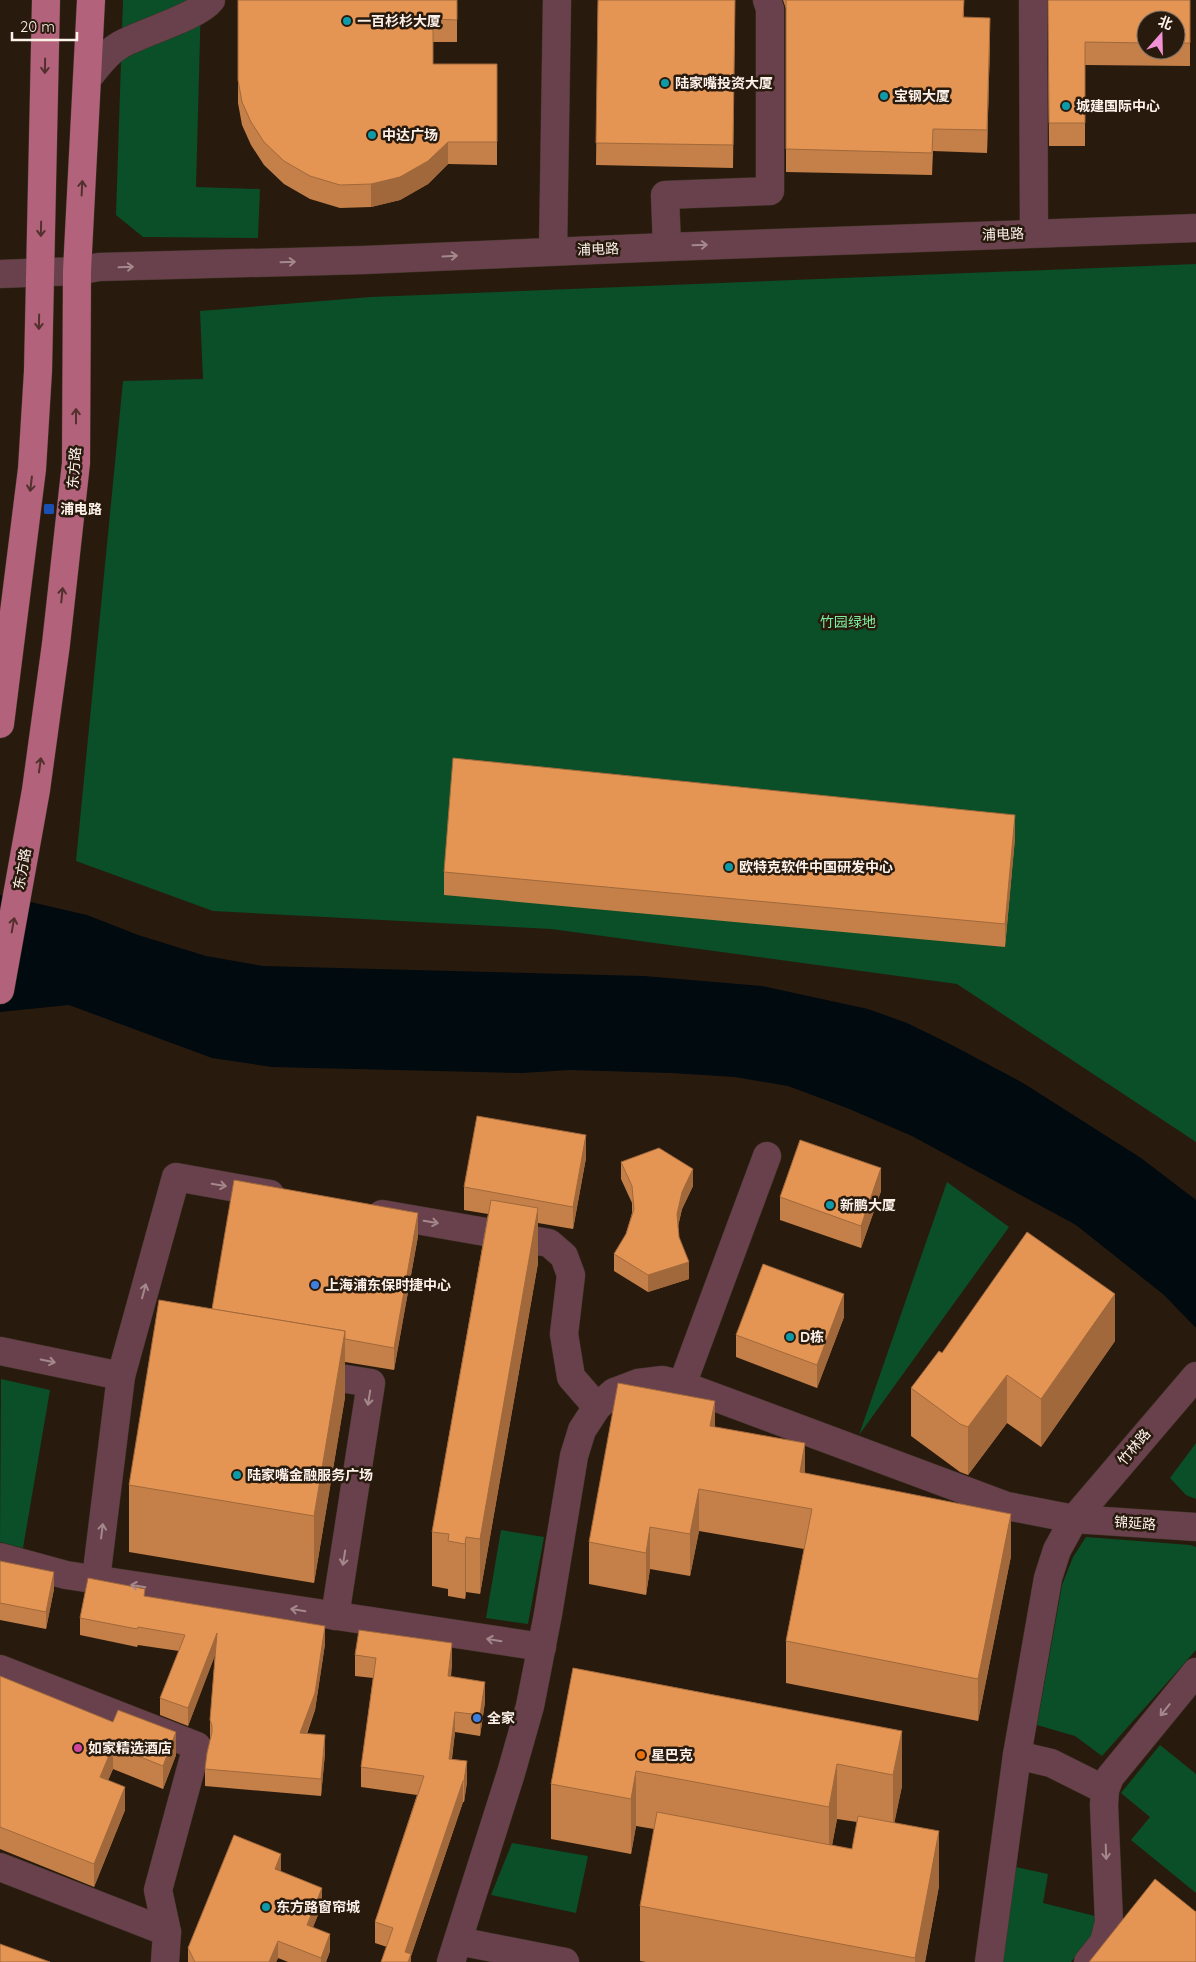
<svg xmlns="http://www.w3.org/2000/svg" width="1196" height="1962" font-family="Quicksand,'Noto Sans SC',sans-serif">
<rect width="100%" height="100%" fill="#291a0e"/>
<g fill="#0a4f27">
<polygon points="123,0 201,0 196,187 260,189 258,238 143,237 116,215"/>
<polygon points="1196,264 1196,1142 957,984 551,929 213,911 76,861 123,381 203,379 200,311 371,297"/>
<polygon points="947,1182 1009,1227 859,1435"/>
<polygon points="1,1379 50,1390 23,1548 0,1542"/>
<polygon points="1196,1443 1196,1499 1186,1495 1170,1478"/>
<polygon points="501,1530 544,1537 528,1624 486,1618"/>
<polygon points="1086,1537 1190,1545 1196,1547 1196,1650 1102,1756 1075,1736 1037,1725 1062,1585 1073,1557"/>
<polygon points="1160,1745 1196,1774 1196,1893 1131,1840 1150,1817 1121,1793"/>
<polygon points="512,1843 588,1856 576,1913 491,1895"/>
<polygon points="1002,1864 1048,1874 1043,1903 1095,1916 1094,1934 1071,1962 989,1962"/>
</g>
<polygon fill="#000a0f" points="0,895 87,915 138,935 206,956 263,966 644,976 762,986 868,1009 907,1023 950,1044 1023,1083 1141,1158 1196,1200 1196,1328 1164,1295 1076,1225 912,1136 847,1108 788,1086 735,1077 671,1073 570,1070 522,1073 272,1067 212,1058 69,1005 0,1012"/>
<g fill="none" stroke-linecap="round" stroke-linejoin="round">
<defs>
<g id="minor">
<polyline points="1033,0 1034,233"/>
<path d="M87,79C97,67 106,53 120,45C140,33 198,17 211,0"/>
<polyline points="667,247 665,195 770,191 770,9 767,0"/>
<polyline points="553,251 557,0"/>
<polyline points="0,274 77,271 99,267 364,260 667,247 1196,228"/>
<polyline points="382,1214 549,1243 564,1256 571,1275 564,1334 571,1377 597,1407"/>
<polyline points="0,1351 121,1376 176,1177 270,1194"/>
<polyline points="309,1373 371,1383 335,1616"/>
<polyline points="682,1385 767,1156"/>
<polyline points="0,1557 66,1575 542,1647"/>
<polyline points="96,1579 121,1376"/>
<polyline points="0,1669 197,1746 158,1890 167,1932 165,1962"/>
<polyline points="1017,1755 1051,1763 1105,1790"/>
<polyline points="0,1867 167,1932"/>
<polyline points="458,1941 565,1962"/>
<polyline points="451,1962 511,1773 530,1706 548,1614 574,1456 582,1430 597,1407 614,1392 638,1383 663,1380 682,1385 1007,1506 1074,1519 1196,1527"/>
<polyline points="989,1962 1017,1755 1048,1578 1057,1550 1074,1519 1196,1376"/>
<polyline points="1088,1962 1104,1942 1109,1922 1104,1805 1105,1790 1110,1777 1196,1672"/>
</g>
<g id="major">
<polyline points="0,724 32,469 38,371 46,0"/>
<polyline points="0,990 36,790 56,644 76,463 77,271 91,0"/>
</g>
</defs>
<use href="#minor" stroke="#423428" stroke-width="29"/>
<use href="#major" stroke="#423428" stroke-width="29"/>
<use href="#minor" stroke="#68414c" stroke-width="28"/>
<use href="#major" stroke="#b2627a" stroke-width="28"/>
</g>
<g fill="#c48048" fill-rule="evenodd">
<polygon points="238,0 457,0 457,42 433,42 433,64 497,64 497,165 448,164 428,184 400,200 371,207 340,208 310,199 284,184 264,165 251,145 242,125 238,103"/>
<polygon points="598,0 735,0 733,168 596,165"/>
<polygon points="783,0 964,0 964,17 990,40 987,153 933,151 932,175 786,172 786,9"/>
<path d="M1048,0H1190V66L1085,65V146H1049ZM1146,20H1176V50H1146Z"/>
<polygon points="1015,838 1005,947 444,895 444,872"/>
<polygon points="586,1158 573,1229 538,1223 538,1263 480,1594 466,1592 465,1599 448,1596 448,1589 432,1586 432,1532 488,1214 464,1210 464,1187"/>
<polygon points="621,1162 693,1186 682,1209 678,1226 679,1237 689,1279 648,1292 614,1271 614,1254 626,1234 632,1213 632,1203 621,1179"/>
<polygon points="881,1191 861,1248 780,1220 780,1197"/>
<polygon points="418,1236 394,1370 345,1362 345,1397 314,1583 129,1552 129,1485 212,1309"/>
<polygon points="844,1317 817,1388 736,1357 736,1335"/>
<polygon points="1115,1341 1041,1447 1007,1423 968,1475 960,1472 911,1436 911,1388 942,1353"/>
<polygon points="715,1427 805,1473 1011,1556 978,1721 786,1683 786,1641 804,1549 699,1531 690,1576 650,1569 646,1595 589,1584 589,1542"/>
<polygon points="0,1561 54,1589 46,1629 0,1620"/>
<polygon points="145,1597 325,1644 315,1710 307,1734 325,1753 321,1796 205,1786 205,1769 210,1739 210,1720 215,1655 188,1726 160,1715 160,1698 179,1651 138,1645 137,1647 80,1635 80,1618"/>
<polygon points="355,1655 452,1663 451,1677 485,1702 480,1736 455,1732 452,1759 467,1782 464,1802 463,1802 411,1956 411,1962 387,1947 375,1943 375,1922 417,1795 361,1787 361,1767 373,1678 355,1676"/>
<path d="M573,1668L902,1731V1786L894,1823L939,1886L925,1962H646L640,1961V1906L654,1829L636,1826L631,1854L551,1839V1784ZM837,1819L857,1822L852,1849L832,1845Z"/>
<polygon points="0,1676 176,1755 163,1789 113,1769 108,1780 125,1810 94,1887 0,1849"/>
<polygon points="281,1871 322,1905 313,1927 330,1951 326,1962 288,1962 278,1958 276,1962 188,1962 188,1948"/>
</g>
<g fill="#a0683b">
<polygon points="990,18 990,40 987,153 987,130"/>
<polygon points="448,142 448,164 428,184 400,200 371,207 371,184"/>
<polygon points="1015,815 1015,838 1005,947 1005,924"/>
<polygon points="586,1135 586,1158 573,1229 573,1207"/>
<polygon points="881,1168 881,1191 861,1248 861,1226"/>
<polygon points="693,1169 693,1186 682,1209 677,1231 677,1214 682,1192"/>
<polygon points="538,1208 538,1263 480,1594 480,1539"/>
<polygon points="418,1213 418,1236 394,1370 394,1348"/>
<polygon points="689,1262 689,1279 648,1292 648,1275"/>
<polygon points="844,1294 844,1317 817,1388 817,1365"/>
<polygon points="1115,1294 1115,1341 1041,1447 1041,1399"/>
<polygon points="345,1331 345,1397 314,1583 314,1516"/>
<polygon points="1007,1375 1007,1423 968,1475 968,1427"/>
<polygon points="715,1401 715,1443 710,1426"/>
<polygon points="805,1443 805,1485 800,1472"/>
<polygon points="699,1489 699,1531 690,1576 690,1534"/>
<polygon points="1011,1514 1011,1556 978,1721 978,1679"/>
<polygon points="650,1527 650,1569 646,1595 646,1553"/>
<polygon points="466,1537 466,1592 465,1599 465,1544"/>
<polygon points="54,1572 54,1589 46,1629 46,1612"/>
<polygon points="325,1626 325,1644 315,1710 300,1750 300,1733"/>
<polygon points="217,1633 217,1650 188,1726 188,1708"/>
<polygon points="452,1643 452,1663 448,1697 448,1676"/>
<polygon points="485,1682 485,1702 480,1736 480,1715"/>
<polygon points="455,1712 455,1732 449,1779 449,1759"/>
<polygon points="902,1731 902,1786 893,1830 893,1775"/>
<polygon points="176,1732 176,1755 163,1789 163,1766"/>
<polygon points="325,1735 325,1753 321,1796 321,1779"/>
<polygon points="113,1746 113,1769 100,1800 100,1777"/>
<polygon points="467,1761 467,1782 464,1802 464,1781"/>
<polygon points="837,1764 837,1819 829,1862 829,1807"/>
<polygon points="636,1771 636,1826 631,1854 631,1799"/>
<polygon points="463,1781 463,1802 411,1956 411,1962 405,1962 405,1952"/>
<polygon points="125,1787 125,1810 94,1887 94,1864"/>
<polygon points="939,1831 939,1886 925,1962 915,1962 915,1958"/>
<polygon points="281,1854 281,1871 275,1869"/>
<polygon points="322,1888 322,1905 307,1942 307,1925"/>
<polygon points="330,1934 330,1951 326,1962 321,1962 321,1958"/>
<polygon points="278,1941 278,1958 276,1962 269,1962"/>
</g>
<g fill="#e49554" stroke="#a0683b">
<polygon points="238,0 457,0 457,20 433,19 433,64 497,64 497,142 448,142 428,161 400,177 371,184 340,185 310,176 284,161 264,142 251,122 242,102 238,80"/>
<polygon points="598,0 735,0 733,145 596,143"/>
<polygon points="786,0 964,0 963,17 990,18 987,130 933,129 932,153 786,149"/>
<polygon points="1048,0 1190,0 1190,43 1176,43 1176,20 1146,20 1146,43 1085,42 1085,123 1049,123"/>
<polygon points="453,758 1015,815 1005,924 444,872"/>
<polygon points="477,1116 586,1135 573,1207 464,1187"/>
<polygon points="800,1140 881,1168 861,1226 780,1197"/>
<polygon points="659,1148 693,1169 682,1192 677,1214 679,1237 689,1262 648,1275 614,1254 626,1234 634,1209 632,1186 621,1162"/>
<polygon points="234,1180 418,1213 394,1348 345,1339 345,1331 212,1309"/>
<polygon points="491,1200 538,1208 480,1539 466,1537 465,1544 448,1541 449,1534 432,1532"/>
<polygon points="1027,1232 1115,1294 1041,1399 1007,1375 968,1427 960,1424 911,1388 939,1351 942,1353"/>
<polygon points="763,1264 844,1294 817,1365 736,1335"/>
<polygon points="159,1300 345,1331 314,1516 129,1485"/>
<polygon points="618,1383 715,1401 710,1426 805,1443 800,1472 1011,1514 978,1679 786,1641 812,1509 699,1489 690,1534 650,1527 646,1553 589,1542"/>
<polygon points="0,1561 54,1572 46,1612 0,1603"/>
<polygon points="88,1578 145,1589 144,1596 325,1626 315,1693 300,1733 325,1735 321,1779 205,1769 207,1753 212,1732 212,1726 210,1720 217,1633 188,1708 160,1698 185,1635 138,1627 137,1629 80,1618"/>
<polygon points="359,1630 452,1643 448,1676 485,1682 480,1715 455,1712 449,1759 467,1761 464,1781 463,1781 405,1952 411,1954 408,1962 381,1962 393,1928 375,1922 424,1776 361,1767 376,1658 355,1655"/>
<polygon points="573,1668 902,1731 893,1775 837,1764 829,1807 636,1771 631,1799 551,1784"/>
<polygon points="0,1676 113,1722 118,1710 176,1732 163,1766 113,1746 100,1777 125,1787 94,1864 0,1827"/>
<polygon points="657,1812 852,1849 858,1816 939,1831 915,1958 640,1906"/>
<polygon points="234,1835 281,1854 275,1869 322,1888 307,1925 330,1934 321,1958 278,1941 269,1962 195,1962 188,1948"/>
<polygon points="1155,1879 1196,1912 1196,1962 1089,1962"/>
<polygon points="0,1944 50,1962 0,1962"/>
</g>
<defs><path id="oneway-shaft" d="M-6 0H5M1.5-3L5.5 0L1.5 3" fill="none" stroke-width="1.6" stroke-linecap="round" stroke-linejoin="round" transform="scale(1.25)"/></defs>
<g stroke="#52302e">
<use href="#oneway-shaft" transform="translate(45 66) rotate(91)"/>
<use href="#oneway-shaft" transform="translate(82 188) rotate(-87)"/>
<use href="#oneway-shaft" transform="translate(41 229) rotate(91)"/>
<use href="#oneway-shaft" transform="translate(39 322) rotate(91)"/>
<use href="#oneway-shaft" transform="translate(76 416) rotate(-90)"/>
<use href="#oneway-shaft" transform="translate(31 484) rotate(97)"/>
<use href="#oneway-shaft" transform="translate(62 595) rotate(-84)"/>
<use href="#oneway-shaft" transform="translate(40 765) rotate(-82)"/>
<use href="#oneway-shaft" transform="translate(13 925) rotate(-80)"/>
</g>
<g stroke="#a4888b">
<use href="#oneway-shaft" transform="translate(700 245) rotate(-2)"/>
<use href="#oneway-shaft" transform="translate(450 256) rotate(-3)"/>
<use href="#oneway-shaft" transform="translate(288 262) rotate(-2)"/>
<use href="#oneway-shaft" transform="translate(126 267) rotate(-2)"/>
<use href="#oneway-shaft" transform="translate(219 1185) rotate(10)"/>
<use href="#oneway-shaft" transform="translate(431 1222) rotate(10)"/>
<use href="#oneway-shaft" transform="translate(144 1291) rotate(-75)"/>
<use href="#oneway-shaft" transform="translate(48 1361) rotate(12)"/>
<use href="#oneway-shaft" transform="translate(369 1398) rotate(99)"/>
<use href="#oneway-shaft" transform="translate(102 1531) rotate(-83)"/>
<use href="#oneway-shaft" transform="translate(344 1558) rotate(99)"/>
<use href="#oneway-shaft" transform="translate(138 1586) rotate(-171)"/>
<use href="#oneway-shaft" transform="translate(298 1610) rotate(-171)"/>
<use href="#oneway-shaft" transform="translate(494 1640) rotate(-171)"/>
<use href="#oneway-shaft" transform="translate(1165 1710) rotate(129)"/>
<use href="#oneway-shaft" transform="translate(1106 1852) rotate(88)"/>
</g>
<g fill="#0f9aa8" stroke="#291a0e" stroke-width="2">
<circle cx="347" cy="21" r="5"/>
<circle cx="665" cy="83" r="5"/>
<circle cx="884" cy="96" r="5"/>
<circle cx="1066" cy="106" r="5"/>
<circle cx="372" cy="135" r="5"/>
<circle cx="729" cy="867" r="5"/>
<circle cx="830" cy="1205" r="5"/>
<circle cx="790" cy="1337" r="5"/>
<circle cx="237" cy="1475" r="5"/>
<circle cx="266" cy="1907" r="5"/>
</g>
<rect fill="#1a4fb4" stroke="#291a0e" stroke-width="2" x="43" y="503" width="12" height="12" rx="2.5"/>
<g fill="#3f7fe0" stroke="#291a0e" stroke-width="2">
<circle cx="315" cy="1285" r="5"/>
<circle cx="477" cy="1718" r="5"/>
</g>
<circle fill="#d1479c" stroke="#291a0e" stroke-width="2" cx="78" cy="1748" r="5"/>
<circle fill="#e8710a" stroke="#291a0e" stroke-width="2" cx="641" cy="1755" r="5"/>
<g text-anchor="middle" dominant-baseline="central" stroke-width="5" stroke-linejoin="round" paint-order="stroke">
<g font-size="14" font-weight="bold" fill="#fdf2ea" stroke="#291a0e" text-anchor="start">
<text x="357" y="21">一百杉杉大厦</text>
<text x="675" y="83">陆家嘴投资大厦</text>
<text x="894" y="96">宝钢大厦</text>
<text x="1076" y="106">城建国际中心</text>
<text x="382" y="135">中达广场</text>
<text x="60" y="509">浦电路</text>
<text x="739" y="867">欧特克软件中国研发中心</text>
<text x="840" y="1205">新鹏大厦</text>
<text x="325" y="1285">上海浦东保时捷中心</text>
<text x="800" y="1337">D栋</text>
<text x="247" y="1475">陆家嘴金融服务广场</text>
<text x="487" y="1718">全家</text>
<text x="88" y="1748">如家精选酒店</text>
<text x="651" y="1755">星巴克</text>
<text x="276" y="1907">东方路窗帘城</text>
</g>
<g font-size="14" fill="#fdf2ea" stroke="#291a0e">
<text transform="translate(1003 234) rotate(-2)">浦电路</text>
<text transform="translate(598 249) rotate(-2)">浦电路</text>
<text transform="translate(74 468) rotate(-86)">东方路</text>
<text transform="translate(22 869) rotate(-80)">东方路</text>
<text transform="translate(1134 1447) rotate(-50)">竹林路</text>
<text transform="translate(1135 1523) rotate(4)">锦延路</text>
</g>
<g font-size="14" fill="#7df1a0" stroke="#291a0e">
<text x="848" y="622">竹园绿地</text>
</g>
</g>
<g transform="translate(1161 35) rotate(20)"><circle r="24" fill="#291a0e" stroke="#7e7066"/>
<path d="M0-4L9 19L0 12L-9 19Z" fill="#f391d6"/>
<text y="-8" font-size="14" font-weight="bold" text-anchor="middle" fill="#fdf2ea">北</text>
</g>
<path d="M12 32v8h65v-8" fill="none" stroke="#fdf2ea" stroke-width="2.5"/>
<text x="20" y="32" font-size="15" fill="#fdf2ea" stroke="#291a0e" stroke-width="4" paint-order="stroke">20 m</text>
</svg>
